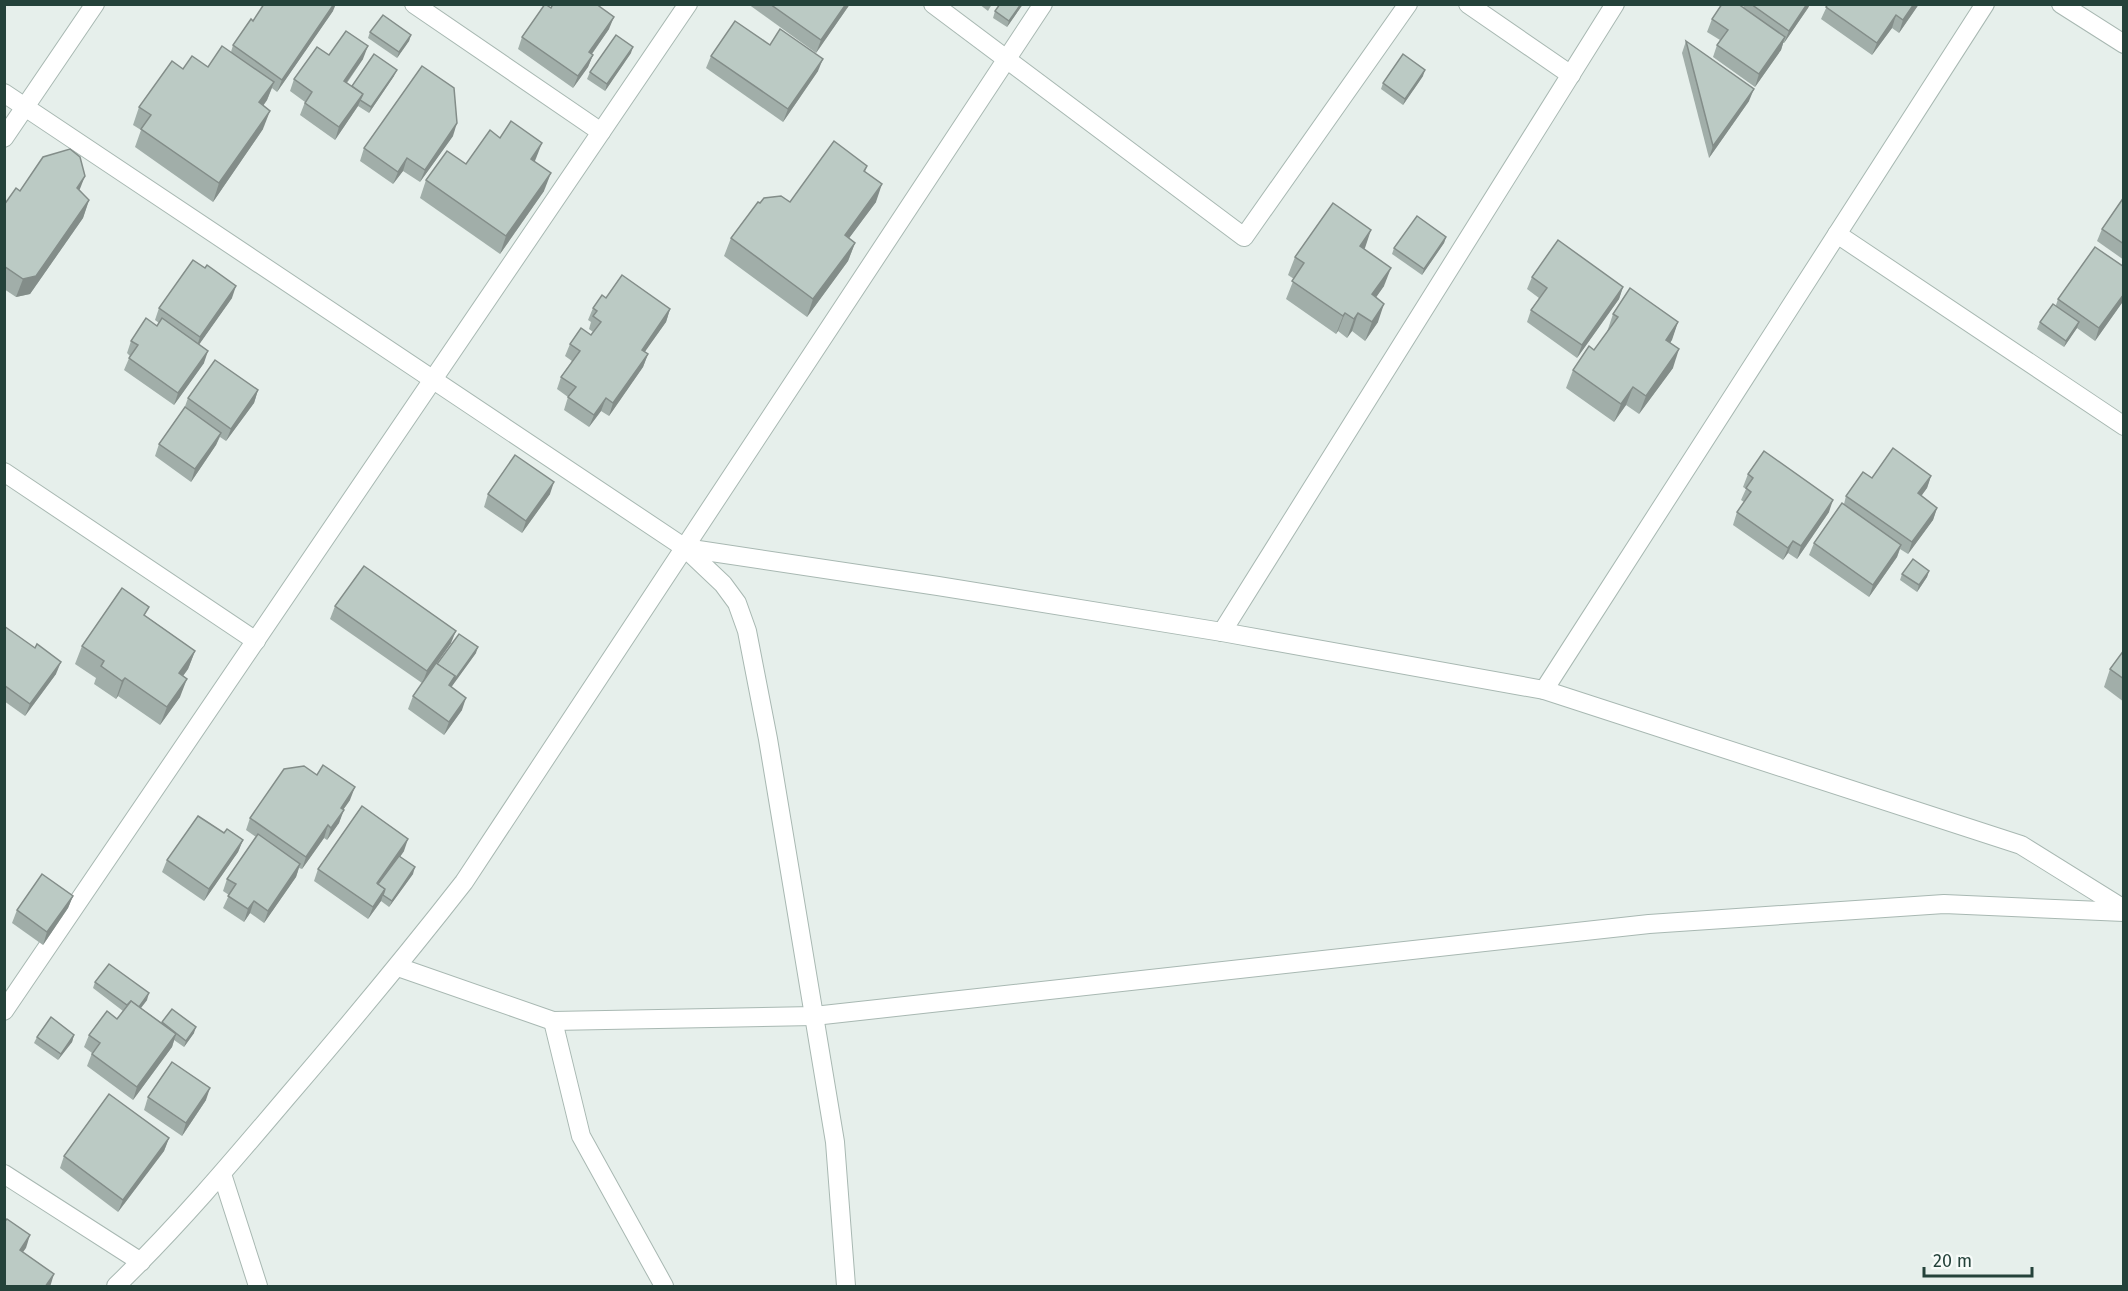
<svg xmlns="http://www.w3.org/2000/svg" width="2128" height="1291" font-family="'Fira Sans',sans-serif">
<rect width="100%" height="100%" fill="#e6efeb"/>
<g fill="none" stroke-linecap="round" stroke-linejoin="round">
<defs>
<g id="minor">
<polyline points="414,4 601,132"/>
<polyline points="933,4 1244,237 1408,4"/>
<polyline points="1468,4 1571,75"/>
<polyline points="2061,4 2124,44"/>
<polyline points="4,93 685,548 723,584 737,603 747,631 768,739 835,1142 846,1286"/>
<polyline points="4,138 95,4"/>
<polyline points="1837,234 2124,426"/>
<polyline points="4,472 256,641"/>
<polyline points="685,548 938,586 1222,632 1544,690 2021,845 2124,909"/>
<polyline points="1222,632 1615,4"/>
<polyline points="1544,690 1985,4"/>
<polyline points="398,967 553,1021 814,1016 1649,924 1944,904 2124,912"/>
<polyline points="4,1011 688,4"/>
<polyline points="553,1021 581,1136 664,1286"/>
<polyline points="4,1174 141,1262"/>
<polyline points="222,1174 258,1286"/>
<path d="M116,1286C177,1227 232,1162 287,1097C348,1026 407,955 464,882L1043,4"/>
</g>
</defs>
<use href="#minor" stroke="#a8b8b2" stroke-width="20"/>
<use href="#minor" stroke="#fff" stroke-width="18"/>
</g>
<g fill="#a1aea9">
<polygon points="550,4 596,4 609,29 592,54 593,55 588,67 573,88 518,49 522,37 551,8 552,6"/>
<polygon points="748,4 850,4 816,53"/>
<polygon points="979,4 992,4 988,11"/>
<polygon points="1023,4 1007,27 993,18 995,11"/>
<polygon points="1744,4 1810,4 1808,8 1784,43 1783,43 1781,50 1755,87 1713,57 1717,45 1720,40 1707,32 1712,19 1743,8"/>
<polygon points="1828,4 1919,4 1899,33 1892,28 1872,55 1821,19"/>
<polygon points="333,11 277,92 272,88 267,100 263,106 263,129 213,202 135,147 141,130 133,125 139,107 183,69 208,67 231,52 233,45 253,21"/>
<polygon points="370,32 411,35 409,41 397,58 368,38"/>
<polygon points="1686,41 1749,101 1709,158 1682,53"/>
<polygon points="770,45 818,71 783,122 706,68 711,56"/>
<polygon points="631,53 605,91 587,79 590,72"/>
<polygon points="329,55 363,59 347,83 352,86 394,76 369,113 358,106 335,140 300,115 305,102 290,91 294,79"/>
<polygon points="1423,76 1403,105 1381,89 1383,83"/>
<polygon points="453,136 420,182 403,171 393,184 360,161 364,148"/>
<polygon points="535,162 544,191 500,254 420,198 426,180 466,164"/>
<polygon points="867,166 865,172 876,202 849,238 855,243 848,261 807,317 724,256 731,238 760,203 790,202"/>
<polygon points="80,190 89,200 83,218 30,294 16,297 4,289 4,205 20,191"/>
<polygon points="2124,197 2124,260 2097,241 2102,229"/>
<polygon points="1446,237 1444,243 1422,275 1392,254 1394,248"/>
<polygon points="1364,249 1384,286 1376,297 1378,322 1365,341 1352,331 1347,338 1338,331 1336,334 1286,299 1294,279 1288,275 1295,257"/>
<polygon points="2124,267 2124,300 2095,341 2077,328 2064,347 2037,329 2040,322 2056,305 2058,299"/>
<polygon points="1532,277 1623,287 1619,299 1577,358 1527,322 1531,310 1539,298 1527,289"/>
<polygon points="232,298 199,344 204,363 174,405 124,370 130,356 127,353 131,341 157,326 159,323 155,320 159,308"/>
<polygon points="606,298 670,309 666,322 644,352 648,354 643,367 609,416 601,411 589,427 564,410 568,397 557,389 561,377 572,361 565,356 570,344 591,335 593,332 589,329 591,322 588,320 593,308"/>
<polygon points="1613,314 1678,322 1670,343 1673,368 1639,414 1626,405 1614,422 1566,388 1573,370 1594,350 1607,332"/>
<polygon points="258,390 254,403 226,441 220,437 216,445 191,482 155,456 159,444 184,409 188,398"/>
<polygon points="1748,474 1829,512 1797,559 1788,553 1783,560 1733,525 1737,512 1744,502 1741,500 1746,489 1743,487"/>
<polygon points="1931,476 1927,488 1921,496 1937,508 1933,520 1908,554 1900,549 1897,557 1869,597 1809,555 1814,543 1844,504 1846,496 1872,478"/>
<polygon points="488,494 550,494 522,533 484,507"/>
<polygon points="1929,571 1927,577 1917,592 1900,580 1902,574"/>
<polygon points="335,606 451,643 437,663 476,653 451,687 462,710 444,735 408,709 413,696 422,683 330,619"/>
<polygon points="146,616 195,651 188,669 183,676 180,697 160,725 118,696 116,699 94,684 96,678 75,664 82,646"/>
<polygon points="4,626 56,674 25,716 4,701"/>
<polygon points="2124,650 2124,702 2104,687 2110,669"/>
<polygon points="350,800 343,810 339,823 327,840 324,838 302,869 299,868 296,877 264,923 250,913 244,922 223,908 229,895 223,891 227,879 256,837 246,830 250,818"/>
<polygon points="224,833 243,840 238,852 204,901 162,872 167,860"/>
<polygon points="404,851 400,857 413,874 389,907 381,901 368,919 314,881 318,869"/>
<polygon points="73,896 68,908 43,945 12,923 17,910"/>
<polygon points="95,982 147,1000 141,1008 162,1023 172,1009 194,1033 184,1047 174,1040 172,1047 133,1100 87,1066 92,1053 84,1047 89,1035 117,1019 123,1011 93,988"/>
<polygon points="74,1035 72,1042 58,1060 34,1043 37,1037"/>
<polygon points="148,1097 206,1100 182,1136 144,1110"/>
<polygon points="169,1138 164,1151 118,1212 60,1168 64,1156"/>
</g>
<g fill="#838d89">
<polygon points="334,4 336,4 333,11 277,92 282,80"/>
<polygon points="846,4 850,4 816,53 821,40"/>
<polygon points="1021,4 1023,4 1007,27 1009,21"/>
<polygon points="1807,4 1810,4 1808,8 1784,43 1789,31"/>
<polygon points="1914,4 1919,4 1899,33 1903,20"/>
<polygon points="1896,15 1892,28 1872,55 1877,43"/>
<polygon points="614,17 609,29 584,65 589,52"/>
<polygon points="411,35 409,41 397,58 399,52"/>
<polygon points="1785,37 1781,50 1755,87 1759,74"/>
<polygon points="368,46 363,59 339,93 344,81"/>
<polygon points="633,47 631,53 605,91 607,84"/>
<polygon points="593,55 588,67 573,88 578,76"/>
<polygon points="823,59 818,71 783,122 788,109"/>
<polygon points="397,70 394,76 369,113 371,107"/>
<polygon points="1425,70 1423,76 1403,105 1405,99"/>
<polygon points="274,82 267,100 252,121 259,102"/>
<polygon points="1754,89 1749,101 1709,158 1713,146"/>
<polygon points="363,94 358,106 335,140 339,127"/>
<polygon points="270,111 263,129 213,202 219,183"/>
<polygon points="457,123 453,136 420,182 425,170"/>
<polygon points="542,143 535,161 524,177 531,159"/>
<polygon points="407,158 403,171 393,184 398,172"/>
<polygon points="551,173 544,191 500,254 506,236"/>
<polygon points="85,176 78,194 77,188"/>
<polygon points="882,184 876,202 838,253 845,235"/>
<polygon points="89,200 83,218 30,294 16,297 23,279"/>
<polygon points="1371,230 1365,248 1354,264 1360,246"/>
<polygon points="1446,237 1444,243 1422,275 1424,269"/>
<polygon points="855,243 848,261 807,317 813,299"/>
<polygon points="1391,268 1384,286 1365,313 1372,294"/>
<polygon points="236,286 232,298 196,349 200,337"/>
<polygon points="1623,287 1619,299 1577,358 1582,345"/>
<polygon points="2124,294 2124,300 2095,341 2099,328"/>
<polygon points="1384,304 1378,322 1365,341 1372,322"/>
<polygon points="670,309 666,322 637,363 642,350"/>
<polygon points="1345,313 1338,331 1336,334 1343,316"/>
<polygon points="1358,313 1352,331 1347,338 1354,319"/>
<polygon points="1678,322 1672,340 1660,358 1666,340"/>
<polygon points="2079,322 2077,328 2064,347 2066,341"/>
<polygon points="1679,349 1673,368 1639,414 1646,396"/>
<polygon points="208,351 204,363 174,405 178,393"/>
<polygon points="648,354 643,367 609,416 613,403"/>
<polygon points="1633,387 1626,405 1614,422 1621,404"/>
<polygon points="258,390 254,403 226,441 231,429"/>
<polygon points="606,398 601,411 589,427 594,415"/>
<polygon points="221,433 216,445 191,482 195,469"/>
<polygon points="1931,476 1927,488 1914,506 1918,493"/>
<polygon points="554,482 550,494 522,533 526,521"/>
<polygon points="1833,500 1829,512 1797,559 1801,546"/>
<polygon points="1937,508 1933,520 1908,554 1912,542"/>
<polygon points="1793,541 1788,553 1783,560 1788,548"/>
<polygon points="1901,545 1897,557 1869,597 1873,585"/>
<polygon points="1929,571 1927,577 1917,592 1919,585"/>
<polygon points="456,631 451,643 422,684 427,671"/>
<polygon points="478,647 476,653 450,689 449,685 455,676"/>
<polygon points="195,651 188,669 172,691 179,673"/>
<polygon points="61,662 56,674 25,716 30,704"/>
<polygon points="125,678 118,696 116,699 122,681"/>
<polygon points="187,679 180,697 160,725 167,707"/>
<polygon points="466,698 462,710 444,735 449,722"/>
<polygon points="355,787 350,800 336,820 341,808"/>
<polygon points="344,810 339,823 327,840 331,828"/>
<polygon points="328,825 324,838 302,869 306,857"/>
<polygon points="408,839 404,851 376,890 377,883"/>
<polygon points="243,840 238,852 204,901 209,889"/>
<polygon points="300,864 296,877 264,923 268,911"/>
<polygon points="415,867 413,874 389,907 392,901"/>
<polygon points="385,889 381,901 368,919 373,907"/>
<polygon points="73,896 68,908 43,945 47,932"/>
<polygon points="254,901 250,913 244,922 248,909"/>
<polygon points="149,993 147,1000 133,1018 136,1012"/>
<polygon points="196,1027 194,1033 184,1047 186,1041"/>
<polygon points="176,1034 172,1047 133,1100 137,1087"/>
<polygon points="74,1035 72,1042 58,1060 61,1054"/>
<polygon points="210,1088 206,1100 182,1136 186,1123"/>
<polygon points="169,1138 164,1151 118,1212 123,1200"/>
<polygon points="30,1235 26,1248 15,1263 20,1250"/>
<polygon points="54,1274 50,1287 45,1287"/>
</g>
<g fill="#bbcac4" stroke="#838d89" stroke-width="1.5">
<polygon points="264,4 334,4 282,80 233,45 251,19 253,21"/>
<polygon points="545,4 551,8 553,4 596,4 614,17 589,52 593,55 578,76 522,37"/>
<polygon points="770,4 846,4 821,40"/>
<polygon points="1000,4 1021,4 1009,21 995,11"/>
<polygon points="1722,4 1738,4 1785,37 1759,74 1717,45 1728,30 1712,19"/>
<polygon points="1751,4 1807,4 1789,31"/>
<polygon points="1828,4 1914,4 1903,20 1896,15 1877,43 1826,7"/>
<polygon points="383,15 411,35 399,52 370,32"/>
<polygon points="735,21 770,45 780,29 823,59 788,109 711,56"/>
<polygon points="346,31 368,46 344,81 363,94 339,127 305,103 312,92 294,79 317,47 329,55"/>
<polygon points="616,35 633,47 607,84 590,72"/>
<polygon points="1686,41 1754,89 1713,146"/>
<polygon points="222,46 274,82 259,102 270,111 219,183 141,129 151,115 139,107 172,61 183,69 192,56 208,67"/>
<polygon points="374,54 397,70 371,107 360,100 363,94 352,86"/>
<polygon points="1403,54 1425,70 1405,99 1383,83"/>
<polygon points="422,66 454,88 457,123 425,170 407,158 398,172 364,148"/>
<polygon points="511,121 542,143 531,159 551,173 506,236 426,180 447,151 466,164 490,130 500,138"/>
<polygon points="834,141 867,166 864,171 882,184 845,235 855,243 813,299 731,238 758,202 760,203 764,198 781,196 790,202"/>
<polygon points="70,149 80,157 85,176 77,188 89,200 36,276 23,279 4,266 4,205 16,188 20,191 43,157"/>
<polygon points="2124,197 2124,244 2102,229"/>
<polygon points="1333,203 1371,230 1360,246 1391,268 1372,294 1384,304 1372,322 1358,313 1354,319 1345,313 1343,316 1292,281 1304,263 1295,257"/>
<polygon points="1417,216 1446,237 1424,269 1394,248"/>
<polygon points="1558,240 1623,287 1582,345 1531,310 1547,288 1532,277"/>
<polygon points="2095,247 2124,267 2124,294 2099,328 2058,299"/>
<polygon points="193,260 205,268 207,265 236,286 200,337 159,308"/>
<polygon points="622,275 670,309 642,350 648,354 613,403 606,398 594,415 568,397 576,387 561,377 580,351 570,344 581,328 591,335 601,322 593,316 597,311 593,308 602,295 606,298"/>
<polygon points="1630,288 1678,322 1666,340 1679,349 1646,396 1633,387 1621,404 1573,370 1589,346 1594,350 1618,317 1613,314"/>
<polygon points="2053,304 2079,322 2066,341 2040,322"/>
<polygon points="146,318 157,326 162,318 208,351 178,393 129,358 138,345 131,341"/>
<polygon points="215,360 258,390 231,429 188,398"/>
<polygon points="185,407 221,433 195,469 159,444"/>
<polygon points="1893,448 1931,476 1918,493 1937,508 1912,542 1846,496 1863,472 1872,478"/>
<polygon points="1764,451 1833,500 1801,546 1793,541 1788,548 1737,512 1751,492 1746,488 1753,478 1748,474"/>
<polygon points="515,455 554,482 526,521 488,494"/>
<polygon points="1842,503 1901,545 1873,585 1814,543"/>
<polygon points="1913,559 1929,571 1919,585 1902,574"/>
<polygon points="364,566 456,631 427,671 335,606"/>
<polygon points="122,588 149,607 144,615 195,651 179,673 187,679 167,707 125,678 122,681 101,666 104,661 82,646"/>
<polygon points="4,626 35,648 37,644 61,662 30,704 4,685"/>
<polygon points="459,634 478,647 453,682 455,676 437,664"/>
<polygon points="2124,650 2124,679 2110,669"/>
<polygon points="436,663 455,676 449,685 466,698 449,722 413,696"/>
<polygon points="323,765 355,787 341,808 344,810 331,828 328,825 306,857 250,818 284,769 304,766 317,775"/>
<polygon points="362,806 408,839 377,883 385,889 373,907 318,869"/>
<polygon points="198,816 224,833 227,829 243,840 209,889 167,860"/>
<polygon points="258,834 300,864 268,911 254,901 248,909 228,896 236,884 227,879"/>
<polygon points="399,856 415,867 392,901 383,895 385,889 378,884"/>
<polygon points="42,874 73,896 47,932 17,910"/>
<polygon points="109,964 149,993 139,1007 131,1001 127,1005 95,982"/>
<polygon points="131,1001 176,1034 137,1087 92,1054 100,1043 89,1035 107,1011 117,1019"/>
<polygon points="172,1009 196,1027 186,1041 162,1022"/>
<polygon points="51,1017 74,1035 61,1054 37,1037"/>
<polygon points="172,1062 210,1088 186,1123 148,1097"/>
<polygon points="109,1094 169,1138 123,1200 64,1156"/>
<polygon points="7,1219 30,1235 20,1250 54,1274 45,1287 4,1287 4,1222"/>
</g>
<rect width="2128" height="1291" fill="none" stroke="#24423a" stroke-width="12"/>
<path d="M1924 1267v9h108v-9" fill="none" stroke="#24423a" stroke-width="3"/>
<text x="1933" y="1267" font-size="18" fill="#24423a" stroke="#f7fbf9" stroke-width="4.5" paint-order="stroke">20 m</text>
</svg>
